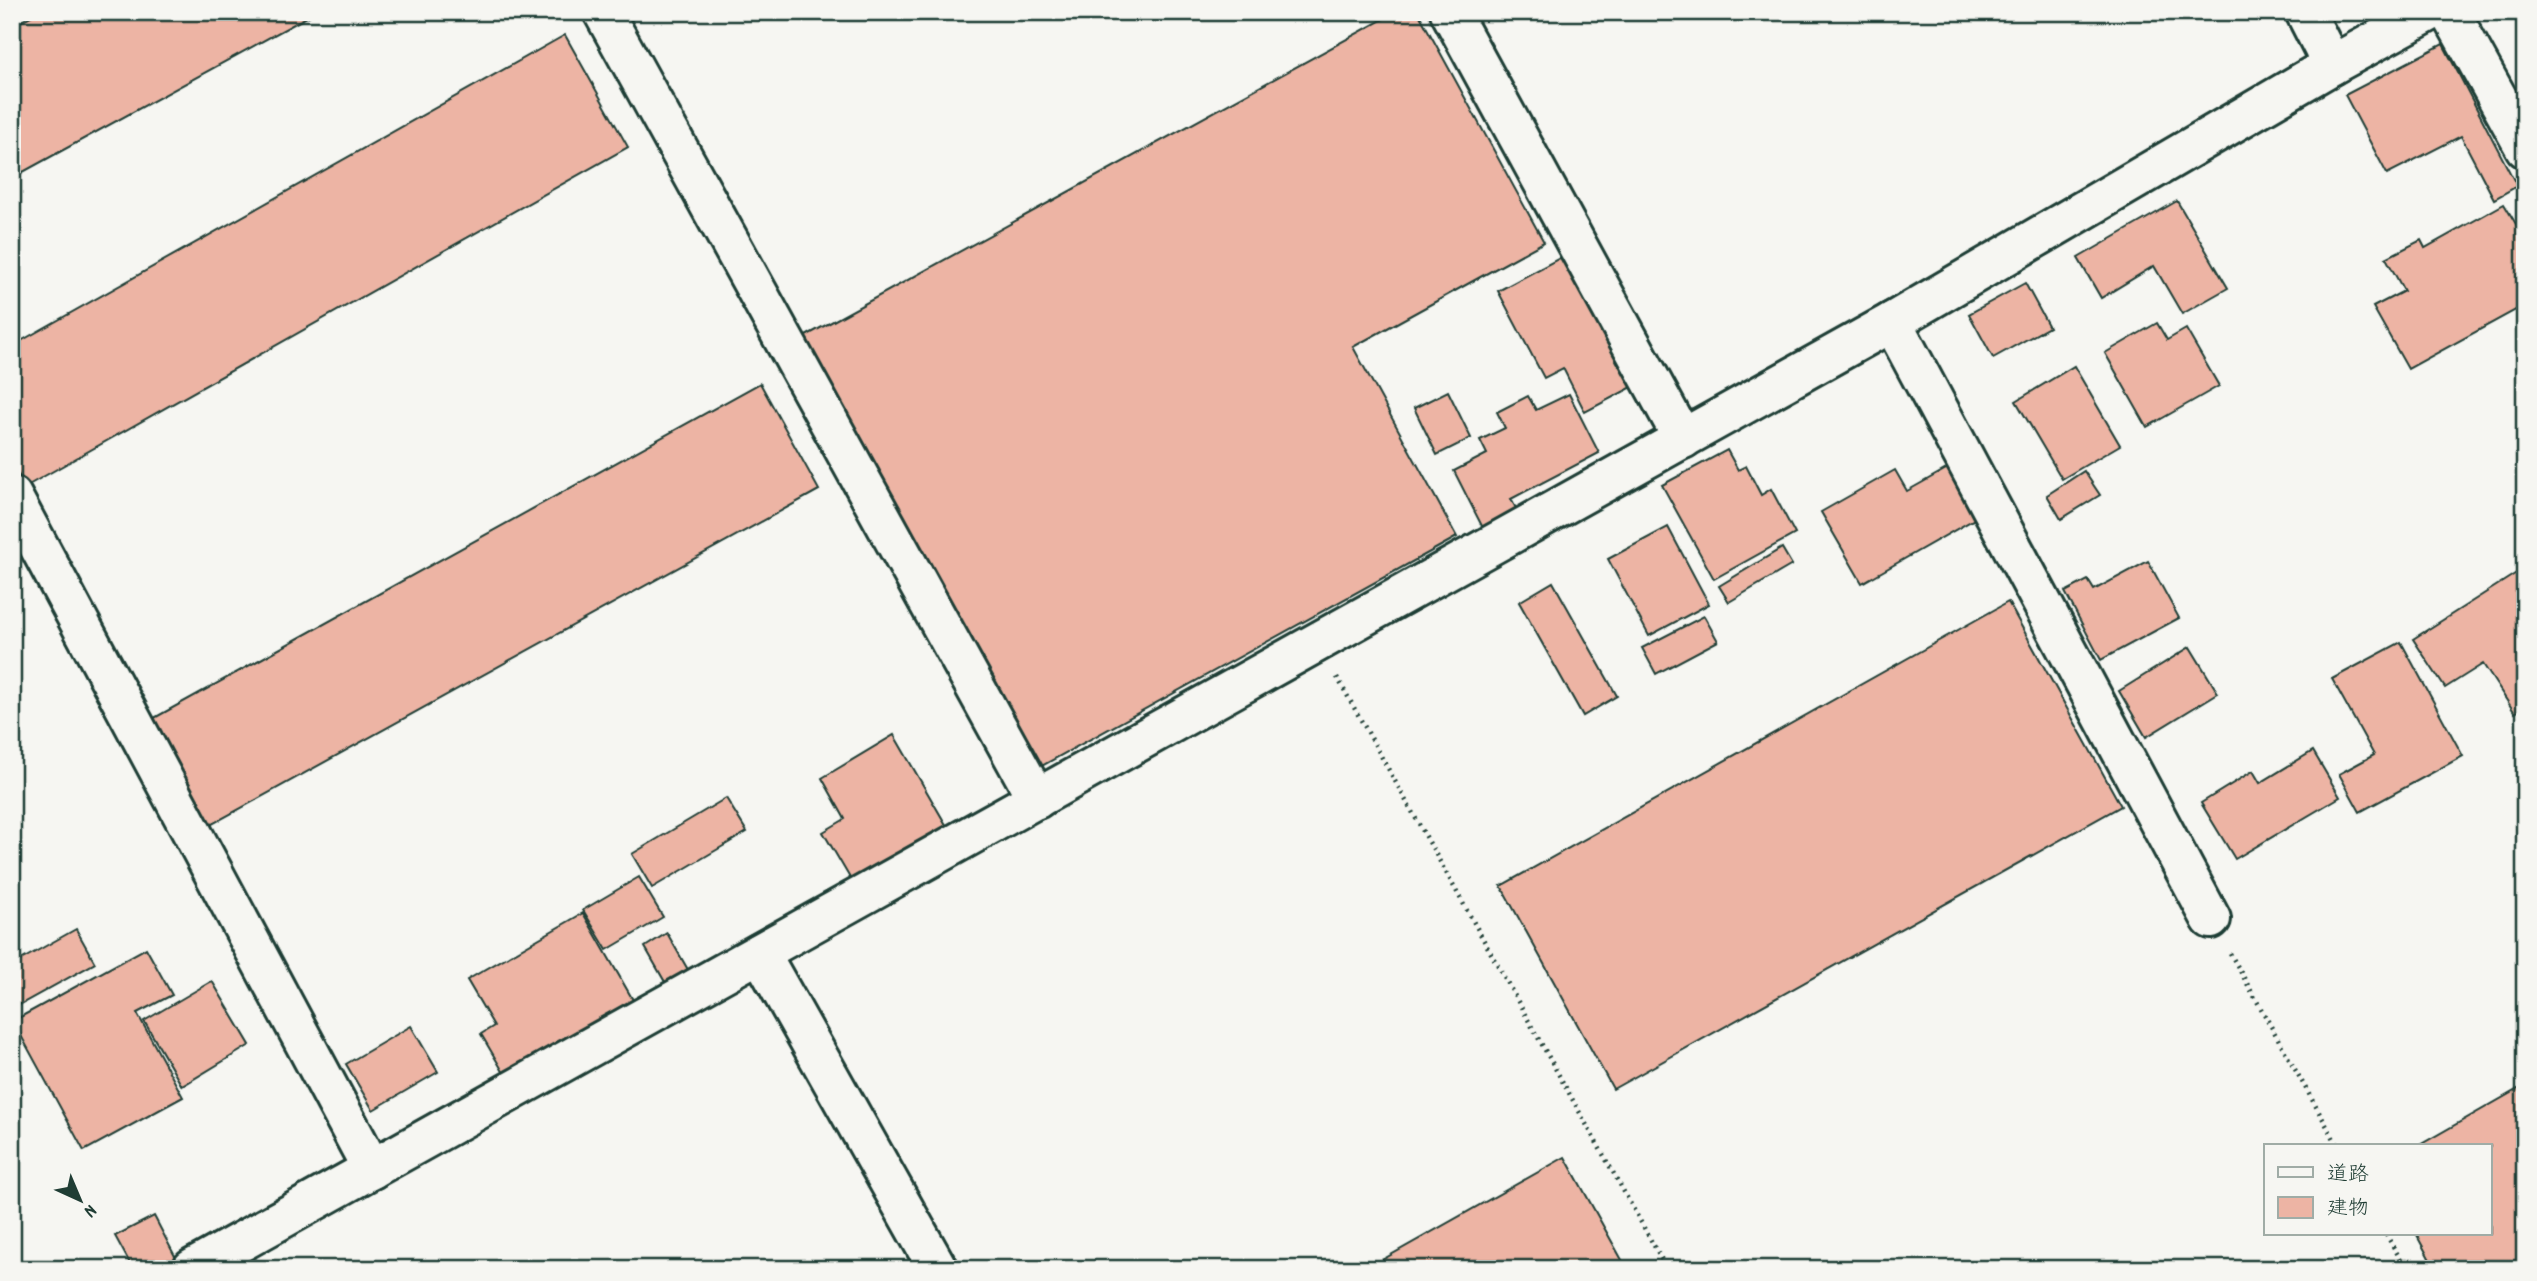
<svg xmlns="http://www.w3.org/2000/svg" width="2537" height="1281" font-family="Dekko,'Klee One',sans-serif">
<rect width="100%" height="100%" fill="#f6f6f2"/>
<filter id="ink" filterUnits="userSpaceOnUse"><feTurbulence type="fractalNoise" baseFrequency=".0143" numOctaves="2"/><feDisplacementMap in="SourceGraphic" scale="14" xChannelSelector="R" yChannelSelector="G"/><feConvolveMatrix kernelMatrix="1 2 1 2 8 2 1 2 1" color-interpolation-filters="sRGB"/></filter>
<g filter="url(#ink)">
<g fill="#edb4a4" stroke="#1f3d34" stroke-width="2">
<polygon points="38,12 316,12 12,178 12,26"/>
<polygon points="1396,12 1418,12 1544,242 1353,347 1457,537 1040,767 804,337"/>
<polygon points="565,35 628,147 25,487 12,463 12,346"/>
<polygon points="2443,44 2517,186 2494,199 2461,136 2387,174 2345,95"/>
<polygon points="2177,201 2228,288 2182,314 2154,266 2101,298 2078,258"/>
<polygon points="2504,204 2525,239 2525,305 2408,369 2373,307 2404,291 2386,258 2421,240 2425,248"/>
<polygon points="1569,253 1638,384 1585,412 1563,368 1544,378 1498,291"/>
<polygon points="2025,283 2049,327 1993,358 1969,314"/>
<polygon points="2157,323 2167,340 2186,329 2219,386 2147,427 2105,353"/>
<polygon points="2074,366 2120,445 2062,479 2016,401"/>
<polygon points="760,383 819,490 205,828 147,722"/>
<polygon points="1448,391 1471,438 1437,455 1414,408"/>
<polygon points="1569,394 1599,453 1511,499 1521,518 1487,536 1454,471 1487,454 1480,440 1505,428 1497,412 1528,396 1536,410"/>
<polygon points="1727,450 1738,470 1746,466 1761,495 1771,489 1795,534 1714,579 1662,485"/>
<polygon points="1948,468 1976,518 1862,583 1821,512 1895,470 1907,491"/>
<polygon points="2084,471 2100,495 2061,519 2047,495"/>
<polygon points="1668,527 1709,604 1649,636 1608,559"/>
<polygon points="1782,548 1792,565 1729,602 1719,586"/>
<polygon points="2148,561 2179,618 2101,660 2065,592 2088,580 2094,590"/>
<polygon points="2518,572 2525,582 2525,706 2515,713 2483,664 2445,688 2413,639"/>
<polygon points="1553,582 1617,696 1583,716 1519,602"/>
<polygon points="2008,602 2121,806 1613,1089 1501,886"/>
<polygon points="1704,616 1718,641 1656,674 1642,648"/>
<polygon points="2401,642 2463,756 2360,812 2339,774 2374,755 2332,679"/>
<polygon points="2190,647 2218,693 2146,737 2119,691"/>
<polygon points="894,735 949,830 854,885 823,832 845,819 822,778"/>
<polygon points="2313,751 2340,797 2235,859 2201,803 2253,771 2260,783"/>
<polygon points="726,798 747,832 652,888 632,854"/>
<polygon points="639,877 663,917 607,950 583,910"/>
<polygon points="583,913 633,1000 505,1075 481,1034 494,1026 467,980"/>
<polygon points="76,929 95,963 12,1009 12,965"/>
<polygon points="667,933 691,975 669,989 645,947"/>
<polygon points="146,948 172,995 137,1013 183,1097 84,1151 13,1021"/>
<polygon points="212,981 250,1045 182,1086 144,1021"/>
<polygon points="411,1026 438,1072 373,1110 346,1064"/>
<polygon points="2525,1085 2525,1269 2435,1269 2416,1234 2490,1234 2490,1146 2418,1146"/>
<polygon points="1565,1157 1627,1269 1366,1269"/>
<polygon points="154,1216 177,1260 160,1269 133,1269 115,1236"/>
</g>
<g fill="none" stroke-linecap="round" stroke-linejoin="round">
<defs>
<g id="minor">
<polyline points="603,12 1037,799"/>
<polyline points="1450,12 1683,439"/>
<polyline points="2305,12 2332,65"/>
<polyline points="2450,12 2525,148"/>
<polyline points="1892,322 2211,919"/>
<polyline points="12,496 372,1169"/>
<polyline points="760,953 938,1269"/>
<polyline points="192,1269 1892,322 2332,65 2429,12"/>
</g>
</defs>
<use href="#minor" stroke="#1f3d34" stroke-width="44"/>
<g stroke="#1f3d34" stroke-width="4.5" stroke-dasharray="2 5" stroke-linecap="butt">
<polyline points="1337,677 1667,1269"/>
<polyline points="2230,953 2338,1146"/>
<polyline points="2386,1234 2406,1269"/>
</g>
<use href="#minor" stroke="#f6f6f2" stroke-width="38"/>
</g>
</g>
<rect width="2537" height="1281" fill="none" stroke="#f6f6f2" stroke-width="42"/>
<rect x="21" y="21" width="2495" height="1239" fill="none" stroke="#1f3d34" stroke-width="2.5" filter="url(#ink)"/>
<rect x="2264" y="1144" width="228" height="91" fill="#f6f6f2" stroke="#a0aca6" stroke-width="2"/>
<rect x="2278" y="1167" width="35" height="10" fill="#f6f6f2" stroke="#a0aca6" stroke-width="2"/>
<text x="2327" y="1180" font-size="21" fill="#1f3d34">道路</text>
<rect x="2278" y="1197" width="35" height="21" fill="#edb4a4" stroke="#a0aca6" stroke-width="2"/>
<text x="2327" y="1214" font-size="21" fill="#1f3d34">建物</text>
<g transform="translate(80 1200) rotate(136)" stroke="#f6f6f2" stroke-width="5" paint-order="stroke">
<path d="M0-5L12 26L0 18L-12 26Z" fill="#1f3d34"/>
<text y="-10" font-size="19" font-weight="bold" text-anchor="middle" fill="#1f3d34">N</text>
</g>
</svg>
